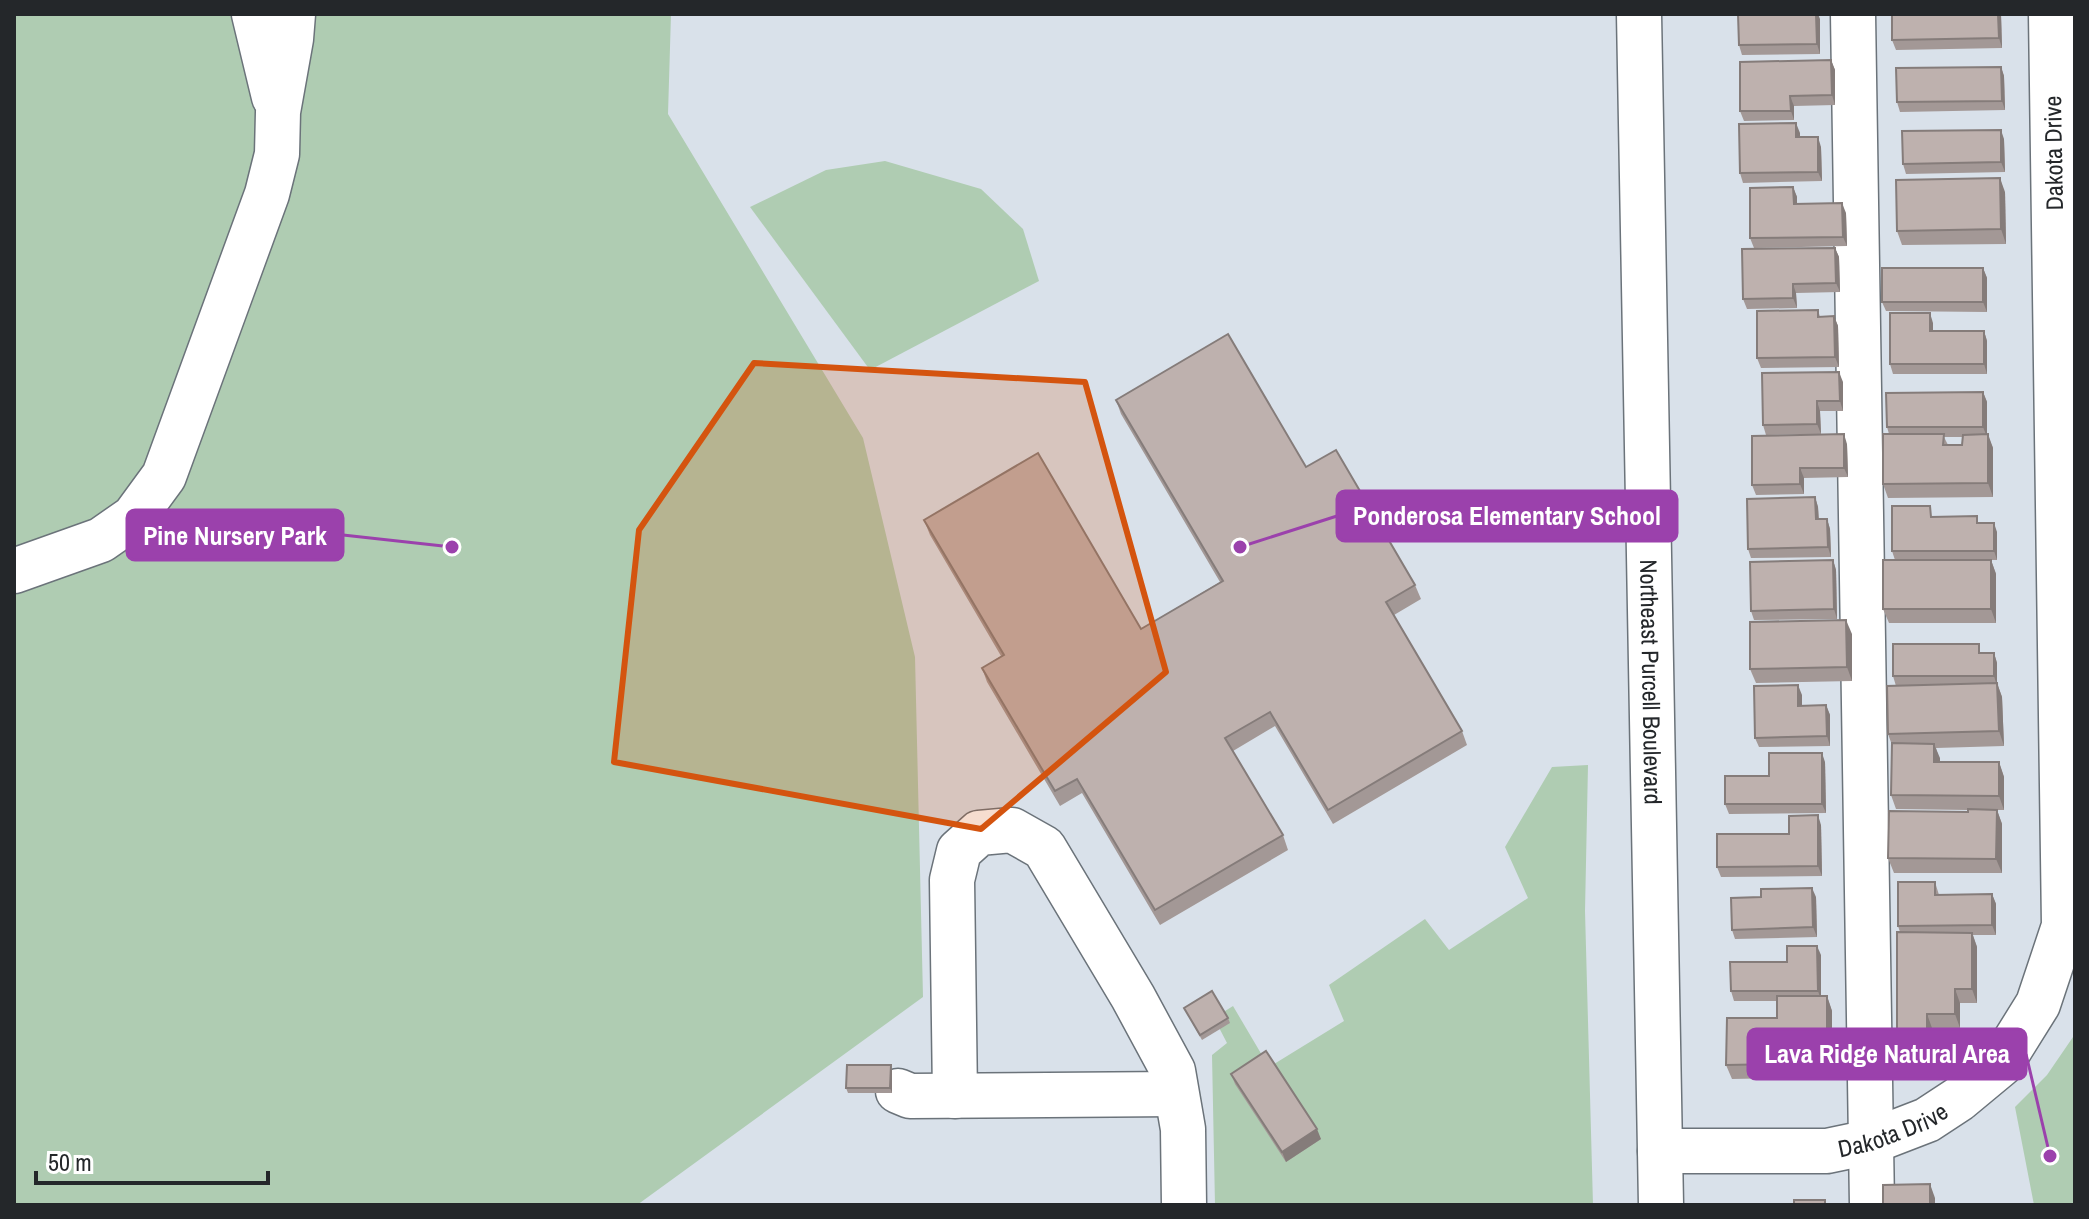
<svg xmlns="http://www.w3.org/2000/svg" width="2089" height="1219" font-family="'Archivo Narrow',sans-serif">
<rect width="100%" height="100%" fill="#d9e1ea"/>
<g fill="#afccb2">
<polygon points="14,14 671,14 668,114 863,438 915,657 923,997 637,1205 14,1205"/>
<polygon points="885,161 981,189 1023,229 1039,281 870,370 750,207 826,170"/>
<polygon points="1588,765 1585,911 1593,1205 1215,1205 1212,1055 1227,1043 1214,1018 1233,1006 1269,1067 1344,1021 1329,985 1425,919 1449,950 1528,898 1505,847 1552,767"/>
<polygon points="2073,1037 2075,1037 2075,1205 2034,1205 2015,1107 2047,1075"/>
</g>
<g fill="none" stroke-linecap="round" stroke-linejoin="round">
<defs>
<g id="minor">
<polyline points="254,14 274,97"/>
<path id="s1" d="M1639,14L1661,1205"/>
<polyline points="1853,14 1872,1205"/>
<polyline points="14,571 101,540 134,517 164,476 267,194 277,154 278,112 291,39 293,14"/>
<polyline points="898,1091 910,1096 1176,1094"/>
<polyline points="955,1096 952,880 959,851 979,833 1012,830 1044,848 1133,997 1173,1071 1183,1129 1184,1205"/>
<path id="s2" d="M1660,1151H1827L1870,1142L1927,1120L1959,1099L2000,1065L2038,1004L2064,926L2051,14"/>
</g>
</defs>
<use href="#minor" stroke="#6b737a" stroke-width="47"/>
<use href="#minor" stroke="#fff" stroke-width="44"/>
</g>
<g fill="#a39896" fill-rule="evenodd">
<polygon points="2001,14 2002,48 1896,50 1892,40"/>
<polygon points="1820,19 1820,54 1742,55 1739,45"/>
<polygon points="1831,60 1835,70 1835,105 1794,106 1794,120 1744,121 1740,111"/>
<polygon points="2001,67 2004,76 2005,110 1900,112 1897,102"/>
<polygon points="1800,133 1800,137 1821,147 1822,181 1743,183 1740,173"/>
<polygon points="2004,139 2005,172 1906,174 1903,164"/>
<polygon points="1793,187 1797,197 1797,204 1846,213 1847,246 1754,248 1750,238"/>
<polygon points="2005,192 2006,244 1902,245 1897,231"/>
<polygon points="1835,248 1839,257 1840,292 1796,293 1797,308 1747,309 1743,299"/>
<polygon points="1983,268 1987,278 1987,312 1886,311 1882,302"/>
<polygon points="1818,310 1820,317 1834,316 1838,326 1839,367 1761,368 1757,358"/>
<polygon points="1933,323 1933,331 1984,331 1987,341 1987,374 1893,374 1890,364"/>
<polygon points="1843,382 1843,411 1820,411 1821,434 1766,435 1763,425"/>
<path d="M1983,392L1987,402V434L1993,448V497L1888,498L1883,484L1889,434L1887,427ZM1944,437H1963L1962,445H1948Z"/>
<polygon points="1116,400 1306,467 1415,585 1421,599 1394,615 1462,731 1467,745 1333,824 1275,726 1233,751 1283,835 1288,850 1160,925 1082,793 1060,806 987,682 982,668 1001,656 930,535 924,520 1141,629 1220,582 1121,414"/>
<polygon points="1847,444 1848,477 1804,478 1804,494 1756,495 1752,485"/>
<polygon points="1815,497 1818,507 1819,519 1827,519 1830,529 1831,557 1751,558 1748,549"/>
<polygon points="1934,517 1980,523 1997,532 1997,560 1991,560 1996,574 1996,623 1889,623 1883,609 1895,560 1892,551"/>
<polygon points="1833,560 1836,570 1837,619 1754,620 1751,611"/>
<polygon points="1852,634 1852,681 1756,683 1750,669"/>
<polygon points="1982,653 1994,653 1997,663 1997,683 2002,697 2004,746 1936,748 1940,762 1999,762 2004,777 2004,810 1997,810 2002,824 2002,873 1894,873 1888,858 1968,812 1968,810 1896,809 1891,795 1892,745 1888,734 1896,686 1893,676"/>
<polygon points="1802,695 1802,706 1826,705 1830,715 1830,746 1759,747 1755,738"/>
<polygon points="1825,762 1826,813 1729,814 1725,804 1769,776"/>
<polygon points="1821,825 1822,876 1721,877 1717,867 1789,834"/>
<polygon points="1935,882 1939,895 1992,894 1996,904 1996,935 1973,935 1977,947 1977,1003 1960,1003 1960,1028 1932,1028 1932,1050 1902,1050 1897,1036 1900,932 1898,926"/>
<polygon points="1816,897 1817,937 1735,939 1732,930"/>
<polygon points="1821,955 1821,996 1827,996 1832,1011 1832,1077 1732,1079 1726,1065 1777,1018 1777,1001 1734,1001 1731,991"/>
<polygon points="1184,1008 1228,1018 1230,1023 1202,1040"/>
<polygon points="892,1070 892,1093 848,1093 846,1088"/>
<polygon points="1231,1074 1321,1139 1286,1162 1235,1084"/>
</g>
<g fill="#857c7a">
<polygon points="1816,14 1818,14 1820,19 1820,54 1817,44"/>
<polygon points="1998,14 2001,14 2002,48 1999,38"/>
<polygon points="1831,60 1835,70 1835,105 1832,95"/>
<polygon points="2001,67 2004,76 2005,110 2002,101"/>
<polygon points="1790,96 1794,106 1794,120 1791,111"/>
<polygon points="1796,123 1800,133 1800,147 1796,137"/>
<polygon points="2001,130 2004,139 2005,172 2001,162"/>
<polygon points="1818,137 1821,147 1822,181 1818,172"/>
<polygon points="2000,178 2005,192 2006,244 2001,229"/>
<polygon points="1793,187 1797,197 1797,214 1794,204"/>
<polygon points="1842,203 1846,213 1847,246 1843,237"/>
<polygon points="1835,248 1839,257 1840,292 1836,283"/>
<polygon points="1983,268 1987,278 1987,312 1983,302"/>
<polygon points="1793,284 1796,293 1797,308 1793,298"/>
<polygon points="1930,313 1933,323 1933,341 1930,331"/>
<polygon points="1834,316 1838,326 1839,367 1835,357"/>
<polygon points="1984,331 1987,341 1987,374 1984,364"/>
<polygon points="1839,372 1843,382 1843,411 1840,401"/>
<polygon points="1983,392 1987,402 1987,437 1983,427"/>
<polygon points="1817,401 1820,411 1821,434 1817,424"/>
<polygon points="1844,434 1847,444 1848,477 1844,468"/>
<polygon points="1988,434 1993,448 1993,497 1988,483"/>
<polygon points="1800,468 1804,478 1804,494 1800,484"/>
<polygon points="1815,497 1818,507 1819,529 1816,519"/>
<polygon points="1827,519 1830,529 1831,557 1828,547"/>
<polygon points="1994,523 1997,532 1997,560 1994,551"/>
<polygon points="1833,560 1836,570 1837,619 1834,609"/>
<polygon points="1991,560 1996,574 1996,623 1991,609"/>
<polygon points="1846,620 1852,634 1852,681 1847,667"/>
<polygon points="1994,653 1997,663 1997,683 2002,697 2004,746 1999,731 1997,686 1994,676"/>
<polygon points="1798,685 1802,695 1802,716 1798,706"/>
<polygon points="1826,705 1830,715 1830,746 1827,736"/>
<polygon points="1934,744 1940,758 1940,776 1934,762"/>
<polygon points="1822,753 1825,762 1826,813 1822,804"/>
<polygon points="1999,762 2004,777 2004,810 1999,796"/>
<polygon points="1997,810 2002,824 2002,873 1996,859"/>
<polygon points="1818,815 1821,825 1822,876 1818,866"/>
<polygon points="1812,888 1816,897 1817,937 1813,927"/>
<polygon points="1992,894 1996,904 1996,935 1992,925"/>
<polygon points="1972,933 1977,947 1977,1003 1972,989"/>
<polygon points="1817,946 1821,955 1821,1000 1818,991"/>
<polygon points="1955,989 1960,1003 1960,1028 1955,1014"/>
<polygon points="1827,996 1832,1011 1832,1077 1827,1063"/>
<polygon points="1927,1014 1932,1028 1932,1050 1927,1036"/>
<polygon points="891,1065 892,1070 892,1093 890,1088"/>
<polygon points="1317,1129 1321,1139 1286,1162 1282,1152"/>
<polygon points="1930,1184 1935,1198 1935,1205 1930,1205"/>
</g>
<g fill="#beb1ae" stroke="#857c7a" stroke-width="2">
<polygon points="1738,14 1816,14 1817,44 1739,45"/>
<polygon points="1892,14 1998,14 1999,38 1892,40"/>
<polygon points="1831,60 1832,95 1790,96 1791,111 1740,111 1740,62"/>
<polygon points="2001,67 2002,101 1897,102 1896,68"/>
<polygon points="1796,123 1796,137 1818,137 1818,172 1740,173 1739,124"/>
<polygon points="2001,130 2001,162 1903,164 1902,131"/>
<polygon points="2000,178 2001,229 1897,231 1896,180"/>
<polygon points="1793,187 1794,204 1842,203 1843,237 1750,238 1750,188"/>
<polygon points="1835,248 1836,283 1793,284 1793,298 1743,299 1742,249"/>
<rect x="1882" y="268" width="101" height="34"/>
<polygon points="1818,310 1818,317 1834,316 1835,357 1757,358 1757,311"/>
<polygon points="1890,313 1930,313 1930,331 1984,331 1984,364 1890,364"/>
<polygon points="1228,334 1306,467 1336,450 1415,585 1386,602 1462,731 1328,810 1270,712 1225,738 1283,835 1155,910 1077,779 1055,791 982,668 1004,655 924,520 1038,453 1141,629 1223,581 1116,400"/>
<polygon points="1839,372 1840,401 1817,401 1817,424 1763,425 1762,373"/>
<polygon points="1983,392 1983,427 1887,427 1886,393"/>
<polygon points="1844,434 1844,468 1800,468 1800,484 1752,485 1752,436"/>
<polygon points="1883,434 1944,434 1943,445 1962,445 1963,435 1988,434 1988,483 1883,484"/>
<polygon points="1815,497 1816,519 1827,519 1828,547 1748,549 1747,499"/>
<polygon points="1892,506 1930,506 1931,517 1977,516 1977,523 1994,523 1994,551 1892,551"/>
<polygon points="1833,560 1834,609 1751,611 1750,562"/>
<rect x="1883" y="560" width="108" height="49"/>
<polygon points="1846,620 1847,667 1750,669 1750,622"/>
<polygon points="1893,644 1979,644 1979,653 1994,653 1994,676 1893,676"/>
<polygon points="1997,683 1999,731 1888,734 1887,686"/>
<polygon points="1798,685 1798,706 1826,705 1827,736 1755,738 1754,686"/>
<polygon points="1892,743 1934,744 1934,762 1999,762 1999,796 1891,795"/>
<polygon points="1769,753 1822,753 1822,804 1725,804 1725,776 1769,776"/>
<polygon points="1968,809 1997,810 1996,859 1888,858 1889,811 1968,812"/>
<polygon points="1818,815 1818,866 1717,867 1717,834 1789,834 1789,816"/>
<polygon points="1898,882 1935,882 1935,895 1992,894 1992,925 1898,926"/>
<polygon points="1812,888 1813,927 1732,930 1731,898 1761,897 1761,889"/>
<polygon points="1897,932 1972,933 1972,989 1955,989 1955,1014 1927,1014 1927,1036 1897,1036"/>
<polygon points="1787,946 1817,946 1818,991 1731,991 1730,962 1787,962"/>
<polygon points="1212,991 1228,1018 1200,1035 1184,1008"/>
<polygon points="1777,996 1827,996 1827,1063 1726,1065 1727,1018 1777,1018"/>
<polygon points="1266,1051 1317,1129 1282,1152 1231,1074"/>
<polygon points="847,1065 891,1065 890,1088 846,1088"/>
<polygon points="1930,1184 1930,1205 1883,1205 1883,1185"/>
<rect x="1794" y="1200" width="31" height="5"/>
</g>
<path fill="#d4540f" fill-opacity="0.2" stroke="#d4540f" stroke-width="6" stroke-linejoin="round" d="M754,363L1085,382L1166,672L981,829L614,762L639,530Z"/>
<g text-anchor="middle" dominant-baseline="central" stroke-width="8" stroke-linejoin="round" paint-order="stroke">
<g font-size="24" fill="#24272a" stroke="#fff">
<text transform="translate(2053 153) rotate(-91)">Dakota Drive</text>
<text stroke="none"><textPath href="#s1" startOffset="668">Northeast Purcell Boulevard</textPath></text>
<text stroke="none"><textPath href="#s2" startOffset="236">Dakota Drive</textPath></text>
</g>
</g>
<path fill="none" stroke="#9b41ac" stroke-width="3" d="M1240 547L1337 516M452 547L343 535M2050 1156L2026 1054"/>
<g fill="#9b41ac" stroke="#fff" stroke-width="3">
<circle cx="1240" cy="547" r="8"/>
<circle cx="452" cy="547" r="8"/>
<circle cx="2050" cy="1156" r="8"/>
</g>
<g fill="#9b41ac" stroke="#9b41ac" stroke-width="3">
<rect x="1337" y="491" width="340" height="50" rx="8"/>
<rect x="127" y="510" width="216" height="50" rx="8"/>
<rect x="1748" y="1029" width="278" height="50" rx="8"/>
</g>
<g font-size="26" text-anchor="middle" font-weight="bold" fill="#fff">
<text x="1507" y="525">Ponderosa Elementary School</text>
<text x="235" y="545">Pine Nursery Park</text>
<text x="1887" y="1063">Lava Ridge Natural Area</text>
</g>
<rect width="2089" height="1219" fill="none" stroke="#24272a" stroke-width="32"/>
<path d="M36 1171v12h232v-12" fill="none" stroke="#24272a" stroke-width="4"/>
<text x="48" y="1171" font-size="24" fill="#24272a" stroke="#ffffff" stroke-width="6" paint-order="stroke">50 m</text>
</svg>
